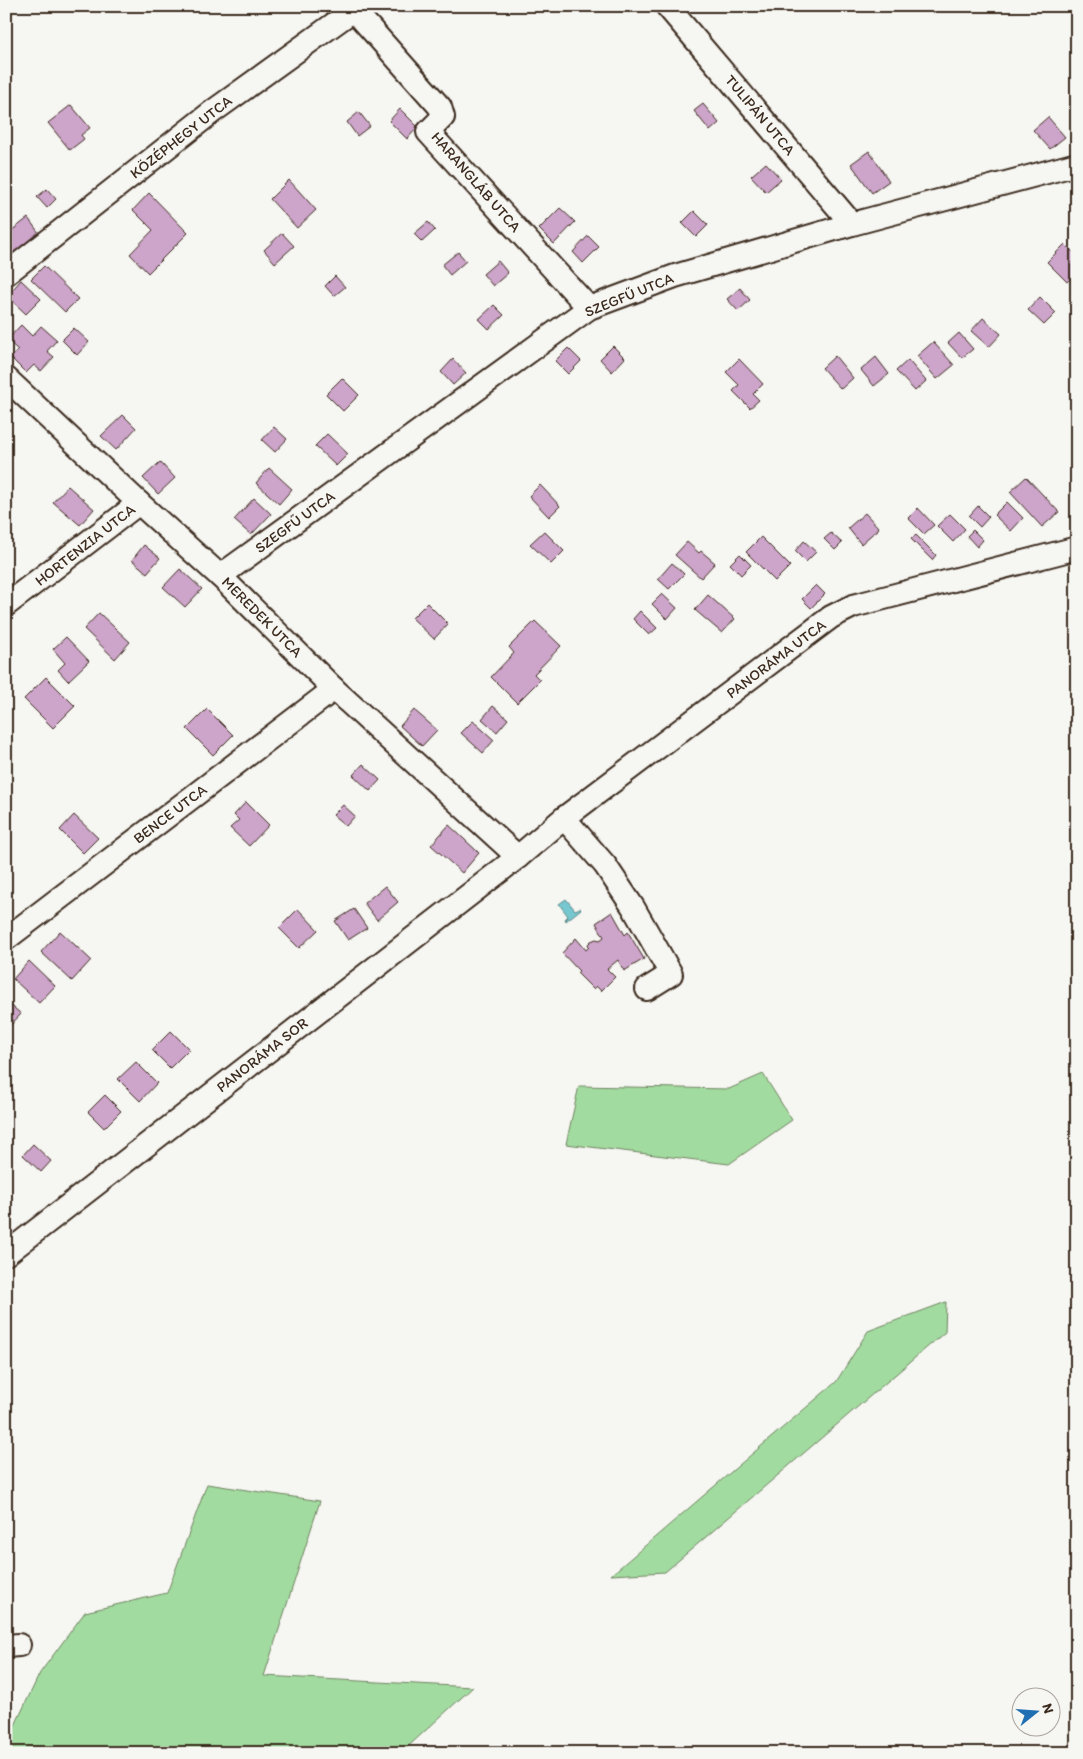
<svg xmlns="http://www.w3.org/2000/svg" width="1083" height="1759" font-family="Itim,sans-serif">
<rect width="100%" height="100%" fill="#f6f6f2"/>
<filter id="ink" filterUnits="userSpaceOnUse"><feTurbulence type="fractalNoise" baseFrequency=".02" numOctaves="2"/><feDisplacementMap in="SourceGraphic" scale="10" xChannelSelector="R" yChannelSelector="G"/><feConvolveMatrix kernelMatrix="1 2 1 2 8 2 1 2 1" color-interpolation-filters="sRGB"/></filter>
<g filter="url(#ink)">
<g fill="#a2dba0" stroke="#6e825f">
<polygon points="763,1074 792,1120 729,1164 566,1144 579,1086 729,1089"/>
<polygon points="946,1302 945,1332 665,1572 611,1575 836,1382 868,1331"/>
<polygon points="207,1484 320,1501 264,1676 473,1687 401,1753 6,1753 6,1744 40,1673 85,1612 167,1593"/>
</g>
<polygon fill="#76c7cf" stroke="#5e8888" points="566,899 575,910 580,908 581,909 566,921 565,919 568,916 559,904"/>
<g fill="#cda4ca" stroke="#3b2a1e">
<polygon points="703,104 719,123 710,131 694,111"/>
<polygon points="71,105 90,128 81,135 84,139 70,150 48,123"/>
<polygon points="400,109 418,127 407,139 389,121"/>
<polygon points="359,112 370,126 357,136 347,122"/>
<polygon points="1048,117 1065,137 1050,149 1033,130"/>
<polygon points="869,151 889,181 872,193 851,164"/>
<polygon points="766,163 781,179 766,192 751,176"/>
<polygon points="289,180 316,210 297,228 270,199"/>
<polygon points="47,189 56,199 47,208 37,197"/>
<polygon points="149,193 188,233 148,273 130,254 153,230 133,210"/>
<polygon points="560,208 575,222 554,244 539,229"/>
<polygon points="694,211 708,225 696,237 682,223"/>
<polygon points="28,218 39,233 9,257 6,253 6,235"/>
<polygon points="428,222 435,230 422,242 414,234"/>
<polygon points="282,233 294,246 275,263 264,250"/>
<polygon points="588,236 599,247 583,263 573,252"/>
<polygon points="1065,244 1077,256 1077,273 1067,282 1047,262"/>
<polygon points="458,252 466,261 450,275 442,265"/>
<polygon points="498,261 508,273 493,286 483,274"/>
<polygon points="44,266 78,299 65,312 31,279"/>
<polygon points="335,276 345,287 334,296 325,286"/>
<polygon points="21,280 41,299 26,314 7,296"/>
<polygon points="740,288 750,300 738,311 727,299"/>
<polygon points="1040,297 1056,313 1044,325 1028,310"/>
<polygon points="494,305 504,315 489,329 479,319"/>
<polygon points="983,318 1001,334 989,347 971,331"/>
<polygon points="21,325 32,336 41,326 57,340 47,351 54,357 41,371 34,365 26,373 11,358 18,350 7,340"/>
<polygon points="74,328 89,342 77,355 62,340"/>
<polygon points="959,333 973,349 962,358 948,343"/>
<polygon points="933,342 954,365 937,379 917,356"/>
<polygon points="613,346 625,358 612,372 600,359"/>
<polygon points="568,348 581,361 568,374 555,361"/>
<polygon points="835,356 853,378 841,389 822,368"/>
<polygon points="876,357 889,374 874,386 861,370"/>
<polygon points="453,359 466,373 453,385 441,372"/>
<polygon points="739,359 763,384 753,394 759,400 750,408 733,391 739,385 726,372"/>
<polygon points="908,360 926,381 915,391 896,371"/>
<polygon points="342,378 359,395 343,411 326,394"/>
<polygon points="123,415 136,428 116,450 101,436"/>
<polygon points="274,427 287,439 275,452 262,440"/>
<polygon points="327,434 348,454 336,466 315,446"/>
<polygon points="160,462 175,478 158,494 143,478"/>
<polygon points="269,468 292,489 279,504 256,483"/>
<polygon points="1026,477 1059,512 1042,527 1010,492"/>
<polygon points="540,485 560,506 549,517 529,496"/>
<polygon points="68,486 94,509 80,525 53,502"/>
<polygon points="254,498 271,514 251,535 234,520"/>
<polygon points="1007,502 1023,518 1011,531 994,515"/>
<polygon points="978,506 989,517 980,527 969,516"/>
<polygon points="918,508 934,525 924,534 908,518"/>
<polygon points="865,513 879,528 861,544 848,528"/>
<polygon points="950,514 965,529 953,542 937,526"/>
<polygon points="973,530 983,540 977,547 967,536"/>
<polygon points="544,531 564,551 551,564 530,544"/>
<polygon points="831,533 842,543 835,550 824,539"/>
<polygon points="916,535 936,555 932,560 911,539"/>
<polygon points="761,537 790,566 775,581 746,552"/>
<polygon points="804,541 816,552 806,562 795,551"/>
<polygon points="687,542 699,553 701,551 715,563 701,578 675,555"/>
<polygon points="144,545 160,558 147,573 132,560"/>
<polygon points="740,554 751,565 741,575 730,564"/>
<polygon points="672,563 684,574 669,589 658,579"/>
<polygon points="180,569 202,589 185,607 163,587"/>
<polygon points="816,585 825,594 811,608 802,599"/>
<polygon points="662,594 677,608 667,619 652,604"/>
<polygon points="708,595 735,619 722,633 695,610"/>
<polygon points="427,603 448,624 434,639 412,618"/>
<polygon points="640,611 657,628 649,635 633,619"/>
<polygon points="99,613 130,642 115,659 84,629"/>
<polygon points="535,621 561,646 534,674 540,680 517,703 491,677 514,653 509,647"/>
<polygon points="66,637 89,661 68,681 58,670 65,663 53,649"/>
<polygon points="46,677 75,706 53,728 24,699"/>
<polygon points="493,706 508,719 497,732 482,719"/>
<polygon points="207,709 233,735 213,755 187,729"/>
<polygon points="414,710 437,730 422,746 400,726"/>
<polygon points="473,721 494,740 483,753 461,733"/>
<polygon points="363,764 380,780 370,791 353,775"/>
<polygon points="246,802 269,825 249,846 230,828 239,820 234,815"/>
<polygon points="343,805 355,816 346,826 333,815"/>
<polygon points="74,815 98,838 83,853 60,830"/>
<polygon points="449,825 479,853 462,873 431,845"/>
<polygon points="385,886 398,902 377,920 364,903"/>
<polygon points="298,909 318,930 299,948 279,928"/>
<polygon points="354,909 367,928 348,940 335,921"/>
<polygon points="612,912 625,935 628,932 644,959 624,971 618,960 607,969 615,977 601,991 596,986 593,989 577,973 579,971 562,953 576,938 586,950 589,947 588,944 591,941 596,939 600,940 604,937 596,923"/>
<polygon points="60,931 91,960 72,981 41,952"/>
<polygon points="29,961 55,986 39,1003 13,979"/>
<polygon points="6,1001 21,1014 6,1030"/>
<polygon points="171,1031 189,1049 170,1068 152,1050"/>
<polygon points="136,1062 157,1083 140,1101 118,1079"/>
<polygon points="105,1095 121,1111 104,1128 88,1112"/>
<polygon points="33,1144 51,1161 41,1172 23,1155"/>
</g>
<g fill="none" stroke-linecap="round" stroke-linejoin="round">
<defs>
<g id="minor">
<polyline points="667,6 852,224"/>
<polyline points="353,9 440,107 443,117 428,132 589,308"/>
<polyline points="6,274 212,112 359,6"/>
<polyline points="6,378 139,503 220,576 334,689 518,857"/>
<polyline points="220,576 589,308 675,276 852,224 1077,164"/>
<polyline points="6,605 139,503"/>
<polyline points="564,818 605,865 633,907 671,974 647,989"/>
<polyline points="6,939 334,689"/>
<polyline points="6,1254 518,857 564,818 831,617 853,606 1077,548"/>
<polyline points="6,1646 19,1645"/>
</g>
</defs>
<use href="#minor" stroke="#3b2a1e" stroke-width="26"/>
<use href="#minor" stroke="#f6f6f2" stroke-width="22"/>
</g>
</g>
<g text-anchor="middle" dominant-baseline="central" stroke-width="4.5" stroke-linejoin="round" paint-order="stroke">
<g font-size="15" fill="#3b2a1e" stroke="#f6f6f2">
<text transform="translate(760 115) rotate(50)">TULIPÁN UTCA</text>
<text transform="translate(181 137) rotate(-38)">KÖZÉPHEGY UTCA</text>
<text transform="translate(476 182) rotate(49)">HARANGLÁB UTCA</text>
<text transform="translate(629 295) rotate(-22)">SZEGFŰ UTCA</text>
<text transform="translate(295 522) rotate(-36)">SZEGFŰ UTCA</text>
<text transform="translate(85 545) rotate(-38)">HORTENZIA UTCA</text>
<text transform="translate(262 617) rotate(45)">MEREDEK UTCA</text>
<text transform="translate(776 659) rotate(-37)">PANORÁMA UTCA</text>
<text transform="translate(170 814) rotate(-37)">BENCE UTCA</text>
<text transform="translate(262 1055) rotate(-38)">PANORÁMA SOR</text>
</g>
</g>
<rect width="1083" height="1759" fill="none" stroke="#f6f6f2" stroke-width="25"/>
<rect x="12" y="12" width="1058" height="1734" fill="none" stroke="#3b2a1e" stroke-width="2" filter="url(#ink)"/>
<g transform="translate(1036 1712) rotate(73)"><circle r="24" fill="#f6f6f2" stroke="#aba49d"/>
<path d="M0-4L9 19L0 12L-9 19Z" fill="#1f6fb2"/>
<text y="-8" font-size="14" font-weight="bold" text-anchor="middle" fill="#3b2a1e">N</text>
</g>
</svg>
